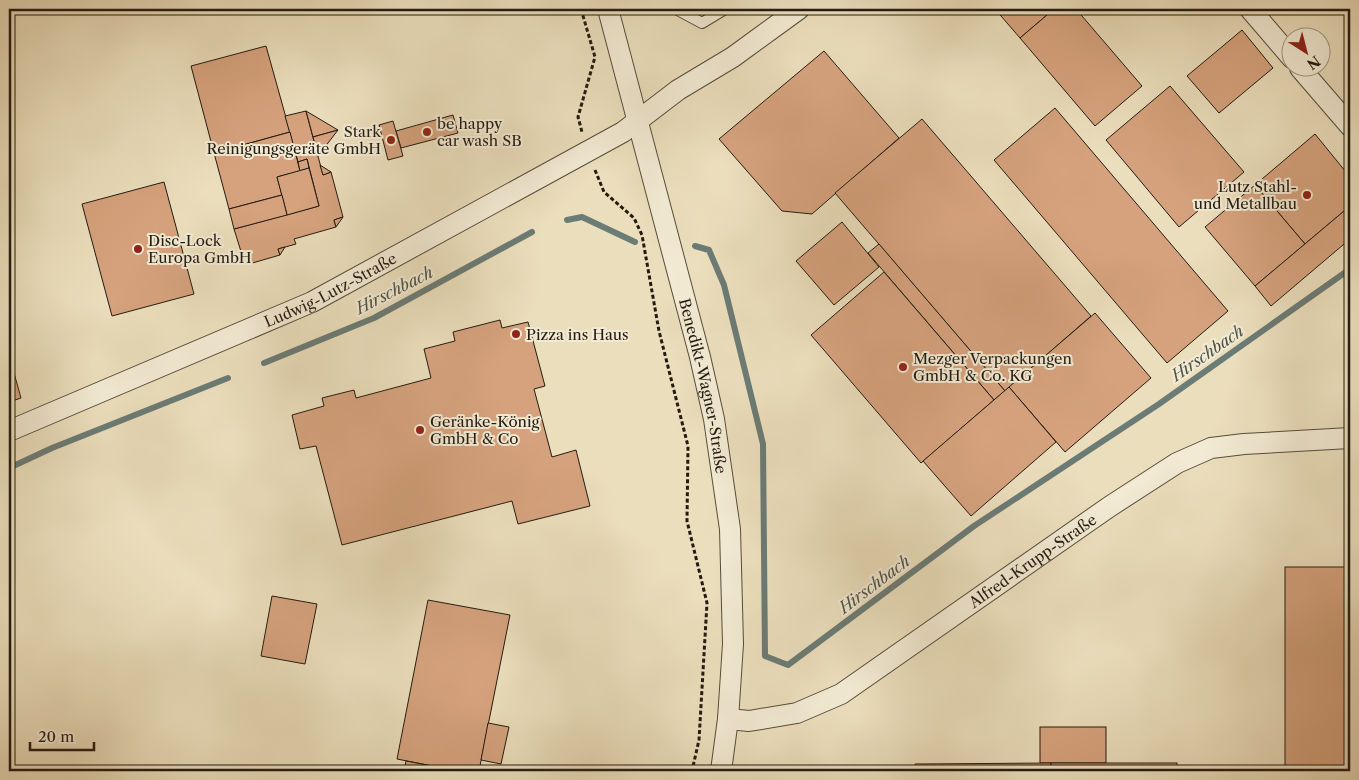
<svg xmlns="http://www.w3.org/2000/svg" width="1359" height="780" font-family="'Libre Caslon Text',serif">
<rect width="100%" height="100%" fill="#ebdebc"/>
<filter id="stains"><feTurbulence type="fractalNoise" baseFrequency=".004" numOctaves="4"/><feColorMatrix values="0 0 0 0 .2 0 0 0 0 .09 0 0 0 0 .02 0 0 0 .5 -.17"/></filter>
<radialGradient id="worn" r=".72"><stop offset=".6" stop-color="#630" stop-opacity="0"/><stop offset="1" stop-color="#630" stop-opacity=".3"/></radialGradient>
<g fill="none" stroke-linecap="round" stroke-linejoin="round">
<g stroke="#6b7b75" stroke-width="6">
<polyline points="567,220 582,217 635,242"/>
<polyline points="695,246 709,250 724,285 763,444 765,656 788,665 974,526 1159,404 1350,269"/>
<polyline points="264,363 374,318 532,232"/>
<polyline points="9,468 52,448 228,378"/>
</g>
</g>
<g fill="#d5a27d" stroke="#231b11">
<polygon points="191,9 208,9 192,13"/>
<polygon points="995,9 1054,9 1020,38"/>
<polygon points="1054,9 1076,9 1142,86 1095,126 1020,38"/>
<polygon points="1242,30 1273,68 1219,113 1187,76"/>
<polygon points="266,46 290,132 214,153 191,66"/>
<polygon points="824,51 899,138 812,214 782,211 719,139"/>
<polygon points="1170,86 1244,172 1179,227 1106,140"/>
<polygon points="1055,108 1228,311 1167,363 994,160"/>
<polygon points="306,111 323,175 331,172 343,217 334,220 336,227 294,239 296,244 278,249 280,255 249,264 248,257 243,258 234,229 319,206 307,159 298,162 285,116"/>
<polygon points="306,111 338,130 313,137"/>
<polygon points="453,115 458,133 401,148 396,131"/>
<polygon points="922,119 1091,316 1005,391 835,193"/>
<polygon points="393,121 403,156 388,160 379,125"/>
<polygon points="338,130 318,156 313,137"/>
<polygon points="290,132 300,171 277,177 282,195 229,209 214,153"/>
<polygon points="1315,134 1350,177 1350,206 1305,244 1255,185"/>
<polygon points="307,159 309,168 300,171 298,162"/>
<polygon points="320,165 331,172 323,175"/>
<polygon points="309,168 319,206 287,215 277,177"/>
<polygon points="164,182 194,294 112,316 82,204"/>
<polygon points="1255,185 1305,244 1255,286 1205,227"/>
<polygon points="282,195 287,215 234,229 229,209"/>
<polygon points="1350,206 1350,239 1271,306 1255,286"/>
<polygon points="343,217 336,227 334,220"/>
<polygon points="842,222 879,267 834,305 796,261"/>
<polygon points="879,244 1005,391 994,400 868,253"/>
<polygon points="285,247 280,255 278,249"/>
<polygon points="884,272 994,400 921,463 811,335"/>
<polygon points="1095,313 1151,378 1065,452 1009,387"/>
<polygon points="500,320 502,328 528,322 545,386 534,389 552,457 576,450 590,506 518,524 512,501 342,545 316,446 300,449 292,415 324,406 322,398 354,390 356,398 431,378 424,349 455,341 453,332"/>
<polygon points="9,355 21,398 9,402"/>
<polygon points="1009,387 1056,442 971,516 923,461"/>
<rect x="1285" y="567" width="65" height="204"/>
<polygon points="272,596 317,604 305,664 261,656"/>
<polygon points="428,600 510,615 479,771 458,771 397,759"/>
<polygon points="488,723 509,727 501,764 481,760"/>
<rect x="1040" y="727" width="66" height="36"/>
<polygon points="406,761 458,771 404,771"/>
<polygon points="1051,763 1051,771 915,771 915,764"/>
<rect x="1051" y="763" width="126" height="8"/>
</g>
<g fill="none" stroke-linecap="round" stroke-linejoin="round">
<defs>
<polyline id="service" points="676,9 702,23 725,9"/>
<g id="minor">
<path id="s1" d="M608,9L700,357L714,419L730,529L733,644L728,719L721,771"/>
<polyline points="1250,9 1292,58"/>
<polyline points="1300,68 1350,126"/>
<path id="s2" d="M9,431L312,302L623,132L678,90L733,57L799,9"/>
<path id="s3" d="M728,719L749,721L797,713L841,694L1109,507L1177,463L1211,448L1244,444L1350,438"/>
</g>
</defs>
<use href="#service" stroke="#554c3c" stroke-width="12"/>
<use href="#minor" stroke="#554c3c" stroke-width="22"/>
<g stroke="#231b11" stroke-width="3" stroke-dasharray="4 2.5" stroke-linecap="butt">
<polyline points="581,9 595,57 578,117 582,132"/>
<polyline points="595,170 604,192 634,218 642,235 659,331 688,446 687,521 707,603 699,740 692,771"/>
</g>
<use href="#service" stroke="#f2ead3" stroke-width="10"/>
<use href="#minor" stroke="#f2ead3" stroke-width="20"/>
</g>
<g fill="#8f2418" stroke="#f2ead3" stroke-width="2">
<circle cx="427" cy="132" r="5"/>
<circle cx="391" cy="140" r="5"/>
<circle cx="1307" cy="195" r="5"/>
<circle cx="138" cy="249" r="5"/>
<circle cx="516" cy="334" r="5"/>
<circle cx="903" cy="367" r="5"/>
<circle cx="420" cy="430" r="5"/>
</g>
<g text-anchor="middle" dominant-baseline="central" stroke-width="4" stroke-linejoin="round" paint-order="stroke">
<g font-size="15" fill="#231b11" stroke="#f2ead3" text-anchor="start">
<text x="437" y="123">be happy<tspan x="437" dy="17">car wash SB</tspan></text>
<text x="381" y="131" text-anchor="end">Stark<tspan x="381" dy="17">Reinigungsgeräte GmbH</tspan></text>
<text x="1297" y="186" text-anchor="end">Lutz Stahl-<tspan x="1297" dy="17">und Metallbau</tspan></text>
<text x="148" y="240">Disc-Lock<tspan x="148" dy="17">Europa GmbH</tspan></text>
<text x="526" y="334">Pizza ins Haus</text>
<text x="913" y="358">Mezger Verpackungen<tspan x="913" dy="17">GmbH &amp; Co. KG</tspan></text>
<text x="430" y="421">Geränke-König<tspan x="430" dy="17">GmbH &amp; Co</tspan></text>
</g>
<g font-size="15" fill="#231b11" stroke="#f2ead3">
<text stroke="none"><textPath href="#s2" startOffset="351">Ludwig-Lutz-Straße</textPath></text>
<text stroke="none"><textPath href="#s1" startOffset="389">Benedikt-Wagner-Straße</textPath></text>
<text stroke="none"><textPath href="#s3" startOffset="351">Alfred-Krupp-Straße</textPath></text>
</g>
<g font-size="16" font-style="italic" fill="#4d534b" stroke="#f2ead3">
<text transform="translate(394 290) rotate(-27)">Hirschbach</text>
<text transform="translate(1207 353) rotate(-35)">Hirschbach</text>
<text transform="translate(874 584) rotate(-37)">Hirschbach</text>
</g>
</g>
<rect width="1359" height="780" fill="none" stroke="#ebdebc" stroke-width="30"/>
<rect x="10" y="10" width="1339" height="760" fill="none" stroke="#231b11" stroke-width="2.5"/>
<rect x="15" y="15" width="1329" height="750" fill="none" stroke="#231b11"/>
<g transform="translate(1306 52) rotate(144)"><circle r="24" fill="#f2ead3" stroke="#9f9785"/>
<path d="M0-4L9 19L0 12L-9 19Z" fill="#8f2418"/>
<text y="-8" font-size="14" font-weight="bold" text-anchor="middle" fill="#231b11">N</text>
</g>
<path d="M30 742v8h64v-8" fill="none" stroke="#231b11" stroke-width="2.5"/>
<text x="38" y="742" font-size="15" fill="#231b11" stroke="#f2ead3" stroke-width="4" paint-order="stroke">20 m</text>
<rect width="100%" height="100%" filter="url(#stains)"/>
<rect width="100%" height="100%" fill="url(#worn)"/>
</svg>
